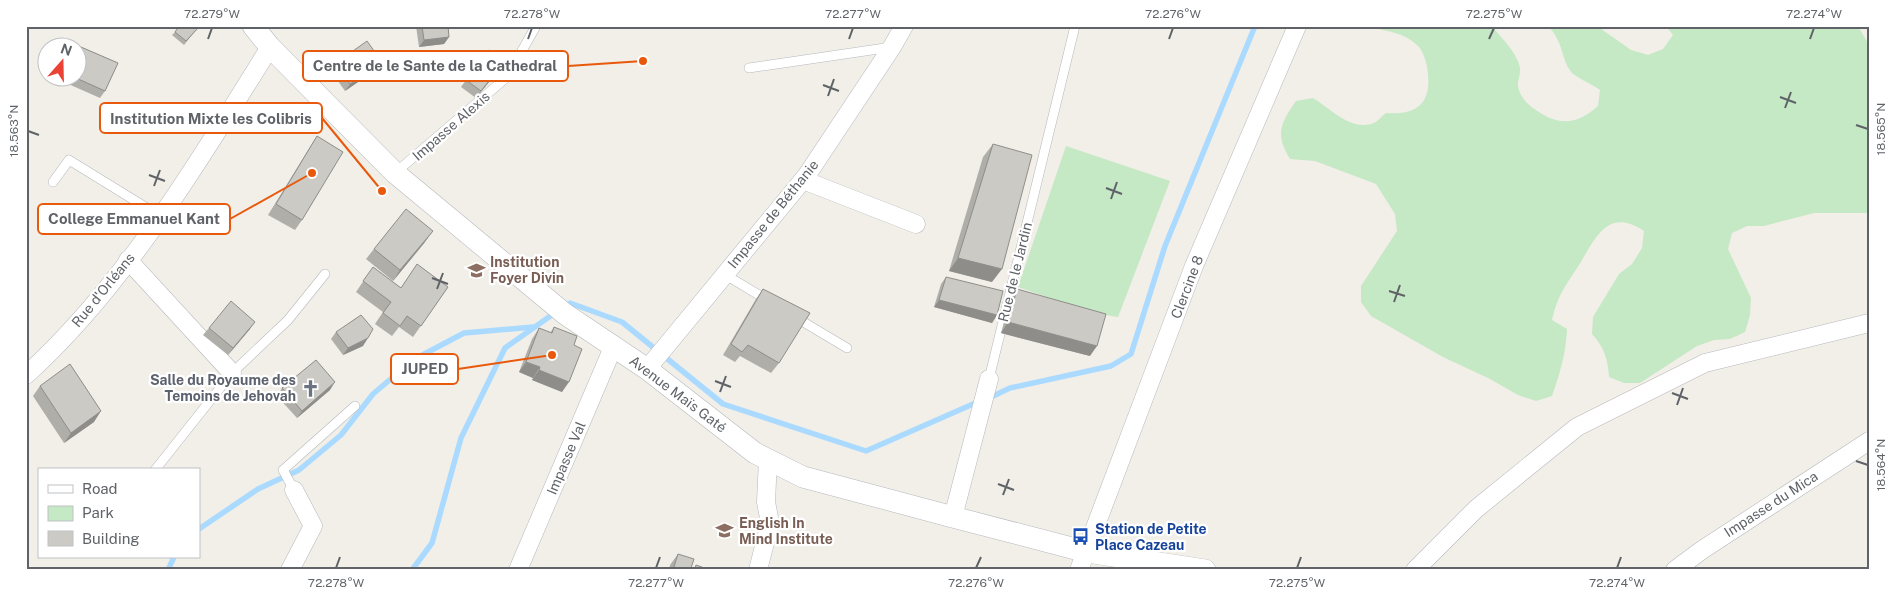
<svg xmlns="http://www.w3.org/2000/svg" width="1895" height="596" font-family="'Public Sans',sans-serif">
<rect width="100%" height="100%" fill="#f1efe8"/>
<g fill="#c5e8c5">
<path d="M1369,26H1492C1501,38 1517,52 1520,68C1521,74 1517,81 1518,87C1520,96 1526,103 1533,108C1557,126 1576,126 1598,106L1600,90C1592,84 1579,79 1572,73C1561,60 1564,42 1548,26H1597L1631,50L1648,55L1663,49L1673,35L1666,26H1858L1869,45V213H1814L1764,226H1747L1732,233L1728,249L1751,298L1750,315L1745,332L1730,339L1714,340L1697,346L1640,383H1624L1609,377C1608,359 1604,347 1592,334L1593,317L1619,274L1632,264L1642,248L1644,231C1608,207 1596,237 1579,265C1566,285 1557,296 1552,320L1567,329C1566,353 1560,373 1552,396L1536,401L1518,395L1490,379L1443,357L1371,316L1361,302V286L1397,231L1395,214L1376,184L1315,161L1290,159C1275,134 1280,124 1296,101L1313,98C1330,108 1351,132 1374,123C1378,121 1382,116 1386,113C1420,116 1433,100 1427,67C1426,61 1423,51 1418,46C1401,30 1388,33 1369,26Z"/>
<polygon points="1066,146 1170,181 1118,317 1093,313 1018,287"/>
</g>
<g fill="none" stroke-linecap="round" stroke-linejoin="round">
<g stroke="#aadaff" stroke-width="5.5">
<polyline points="564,307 570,303 622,322 723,404 866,451 980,401"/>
<polyline points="989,398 1010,388 1111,366 1131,354 1165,246 1255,26"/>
<polyline points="199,529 258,489 299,470 341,435 373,394 413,360 464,333 533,327"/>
<polyline points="168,570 174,557"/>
<polyline points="412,570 432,543 461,438 505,348 556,312"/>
</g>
<defs>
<g id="service">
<polyline points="749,68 892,47"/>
<polyline points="395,173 507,77 536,26"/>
<polyline points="53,182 69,160 160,216"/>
<polyline points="724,274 769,301"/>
<polyline points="795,317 847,348"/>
<polyline points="989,379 1075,26"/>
<polyline points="155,470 232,373 288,320 325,274"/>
<polyline points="294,490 283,470 355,406"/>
</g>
<g id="minor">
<polyline points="803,180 916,224"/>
<polyline points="128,260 232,373"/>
<polyline points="647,369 807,175 892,47 904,26"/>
<path d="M26,375C124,287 201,158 270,47"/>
<polyline points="953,517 989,379"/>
<polyline points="290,570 313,526 294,490"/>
<polyline points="518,570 614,345"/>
<polyline points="758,570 770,523 766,502 768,459"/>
<polyline points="1079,570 1194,266 1297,26"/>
<polyline points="1415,570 1476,509 1577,427 1705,363 1869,323"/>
<polyline points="1675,570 1702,550 1869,441"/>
</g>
<polyline id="tertiary" points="253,26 270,47 395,173 565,314 647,369 755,453 803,477 953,517 1087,552 1205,570"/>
</defs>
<use href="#service" stroke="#b5b8bc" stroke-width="10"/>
<use href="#minor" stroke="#b5b8bc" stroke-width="19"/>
<use href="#tertiary" stroke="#b5b8bc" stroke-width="22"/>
<use href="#service" stroke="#fff" stroke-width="9"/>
<use href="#minor" stroke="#fff" stroke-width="18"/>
<use href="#tertiary" stroke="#fff" stroke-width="21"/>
</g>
<g fill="#afaea9">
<polygon points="416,26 448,26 449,37 444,44 419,47"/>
<polygon points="196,30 184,45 172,35 175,32"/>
<polygon points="74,44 118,63 105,91 100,98 57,79 57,78 78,78 78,48 72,48"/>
<polygon points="488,50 504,62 476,98 461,87"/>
<polygon points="382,62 377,69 345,91 331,71 336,63"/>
<polygon points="317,136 302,220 295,230 268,215 310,147"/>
<polygon points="993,144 992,282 949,271 983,157"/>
<polygon points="425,242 393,281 366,259 374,249"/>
<polygon points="373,267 401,288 448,287 413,337 399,327 392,336 375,324 383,312 356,292"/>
<polygon points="946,277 997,315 992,323 934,307 941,284"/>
<polygon points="763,289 779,363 771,373 740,356 735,362 723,355 756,299"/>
<polygon points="1017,289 1090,356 1001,333 1010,300"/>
<polygon points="554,327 574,345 562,392 532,380 533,378 519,372 532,339 539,328 550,333"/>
<polygon points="209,328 250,329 228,355 203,335"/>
<polygon points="336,332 363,346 343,355 331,339"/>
<polygon points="40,386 94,422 64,443 33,396"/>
<polygon points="282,388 330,390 297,418 277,396"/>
<polygon points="678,554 691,568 694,569 696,565 710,570 669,570 670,565"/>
</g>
<g fill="#8f8d8a">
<polygon points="449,37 444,44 419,47 424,40"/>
<polygon points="382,62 377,69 345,91 350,84"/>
<polygon points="504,62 499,70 476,98 481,91"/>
<polygon points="433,231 425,242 393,281 400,270"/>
<polygon points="958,258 1002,269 992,282 949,271"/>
<polygon points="939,300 997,315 992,323 934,307"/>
<polygon points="255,322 250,329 228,355 233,348"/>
<polygon points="1008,322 1097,346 1090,356 1001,333"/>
<polygon points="368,338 363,346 343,355 348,348"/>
<polygon points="526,362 540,367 533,378 519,372"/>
<polygon points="539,370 569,382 562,392 532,380"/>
<polygon points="335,382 330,390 297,418 302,411"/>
<polygon points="101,411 94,422 64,443 71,433"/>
</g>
<g fill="#cccac5" stroke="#8f8d8a">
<polygon points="179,26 198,26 199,27 186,41 175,32"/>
<polygon points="422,26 448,26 449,37 424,40"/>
<polygon points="367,41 382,62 350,84 336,63"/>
<polygon points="74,44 118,63 105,91 76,78 78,78 78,48 73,48"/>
<polygon points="488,50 504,62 481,91 466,80"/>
<polygon points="317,136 343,152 302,220 276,204"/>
<polygon points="993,144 1032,155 1002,269 958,258"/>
<polygon points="406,209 433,231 400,270 374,249"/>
<polygon points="417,264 448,287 421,326 407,316 400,326 383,313 391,302 363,281 373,267 401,288"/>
<polygon points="946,277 1003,291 997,315 939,300"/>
<polygon points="763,289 810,313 779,363 748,345 742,352 731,344"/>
<polygon points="1017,289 1106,314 1097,346 1008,322"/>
<polygon points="231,301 255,322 233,348 209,328"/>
<polygon points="361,315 373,329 368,338 348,348 336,332"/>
<polygon points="554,327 577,336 574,345 582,349 569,382 539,370 540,367 526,362 539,328 552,333"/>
<polygon points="316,360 335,382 302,411 282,388"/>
<polygon points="70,364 101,411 71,433 40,386"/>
<polygon points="678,554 694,559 691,568 695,569 696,565 710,570 673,570"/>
</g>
<path fill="none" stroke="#5f6368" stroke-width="2" d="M208,39L212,28M528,39L532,28M849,39L853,28M1169,39L1173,28M1489,39L1494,28M1810,39L1814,28M823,85L839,91M828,96L834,79M1780,97L1796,103M1785,108L1791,92M1856,125L1868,129M28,131L39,135M149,175L165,181M154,186L160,170M1106,188L1122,194M1111,199L1117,182M432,278L448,284M437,289L443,273M1389,291L1405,296M1394,302L1400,285M715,381L731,387M720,392L726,376M1672,393L1688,399M1677,405L1683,388M1856,461L1868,465M998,484L1014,490M1003,495L1009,479M336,568L340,557M656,568L660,557M976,568L981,557M1297,568L1301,557M1617,568L1621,557"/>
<defs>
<symbol id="school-bare" viewBox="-9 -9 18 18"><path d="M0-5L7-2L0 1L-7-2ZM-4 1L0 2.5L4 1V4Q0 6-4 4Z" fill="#8d6e63" stroke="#fff" stroke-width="2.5" paint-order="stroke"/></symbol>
<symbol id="church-bare" viewBox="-9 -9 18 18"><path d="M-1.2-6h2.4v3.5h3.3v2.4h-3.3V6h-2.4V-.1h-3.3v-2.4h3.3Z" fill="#6b7280" stroke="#fff" stroke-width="2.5" paint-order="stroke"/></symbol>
<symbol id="bus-bare" viewBox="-9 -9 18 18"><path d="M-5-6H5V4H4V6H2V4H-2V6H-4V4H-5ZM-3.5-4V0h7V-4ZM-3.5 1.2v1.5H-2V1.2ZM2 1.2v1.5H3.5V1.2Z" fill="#1a4fb4" stroke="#fff" stroke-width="2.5" paint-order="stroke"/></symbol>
</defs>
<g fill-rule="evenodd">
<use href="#school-bare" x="464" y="258" width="25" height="25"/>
<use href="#church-bare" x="298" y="376" width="25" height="25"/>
<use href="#school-bare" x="712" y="518" width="25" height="25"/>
<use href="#bus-bare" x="1068" y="524" width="25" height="25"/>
</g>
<g text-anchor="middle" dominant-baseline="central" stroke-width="4.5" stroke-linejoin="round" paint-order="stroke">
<g font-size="14" fill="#5f6368" stroke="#fff">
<text transform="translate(451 126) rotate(-41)">Impasse Alexis</text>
<text transform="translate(773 214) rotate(-51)">Impasse de Béthanie</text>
<text transform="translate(1015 272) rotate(-76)">Rue de le Jardin</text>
<text transform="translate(1187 287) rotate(-69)">Clercine 8</text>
<text transform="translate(103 290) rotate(-51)">Rue d'Orléans</text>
<text transform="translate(678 394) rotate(37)">Avenue Maïs Gaté</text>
<text transform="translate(566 458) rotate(-67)">Impasse Val</text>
<text transform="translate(1771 504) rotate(-33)">Impasse du Mica</text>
</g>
<g font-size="14" font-weight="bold" fill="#785e54" stroke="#fff" text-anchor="start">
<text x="490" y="262">Institution<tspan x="490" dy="16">Foyer Divin</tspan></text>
<text x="739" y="523">English In<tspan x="739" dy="16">Mind Institute</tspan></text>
</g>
<g font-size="14" font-weight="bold" fill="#5b616d" stroke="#fff" text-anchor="end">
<text x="296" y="380">Salle du Royaume des<tspan x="296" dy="16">Temoins de Jehovah</tspan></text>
</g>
<g font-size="14" font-weight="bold" fill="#164399" stroke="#fff" text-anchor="start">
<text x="1095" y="529">Station de Petite<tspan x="1095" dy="16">Place Cazeau</tspan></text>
</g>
</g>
<path fill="none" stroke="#e8590c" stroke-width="2" d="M643 61L568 66M382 191L322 118M312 173L230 219M552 355L458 369"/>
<g fill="#e8590c" stroke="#fff" stroke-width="2">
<circle cx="643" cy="61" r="5"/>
<circle cx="382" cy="191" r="5"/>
<circle cx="312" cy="173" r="5"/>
<circle cx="552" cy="355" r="5"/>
</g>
<g fill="#fff" stroke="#e8590c" stroke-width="2">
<rect x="303" y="51" width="265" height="30" rx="5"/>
<rect x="100" y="103" width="222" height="30" rx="5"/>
<rect x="38" y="204" width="192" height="30" rx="5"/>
<rect x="391" y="354" width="67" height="30" rx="5"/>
</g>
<g font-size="15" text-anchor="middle" font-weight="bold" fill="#5f6368">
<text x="435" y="71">Centre de le Sante de la Cathedral</text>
<text x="211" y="124">Institution Mixte les Colibris</text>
<text x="134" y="224">College Emmanuel Kant</text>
<text x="425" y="374">JUPED</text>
</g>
<rect width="1895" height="596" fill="none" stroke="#ffffff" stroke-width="55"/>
<rect x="38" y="468" width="162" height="90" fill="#ffffff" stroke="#bfc1c3"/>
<rect x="48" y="485" width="25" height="8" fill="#ffffff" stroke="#bfc1c3"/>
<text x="82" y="494" font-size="15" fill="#5f6368">Road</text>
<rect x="48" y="506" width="25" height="15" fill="#c5e8c5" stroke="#bfc1c3"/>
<text x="82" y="518" font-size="15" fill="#5f6368">Park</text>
<rect x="48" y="531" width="25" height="15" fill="#cccac5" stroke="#bfc1c3"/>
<text x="82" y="544" font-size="15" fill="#5f6368">Building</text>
<g transform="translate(62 62) rotate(20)"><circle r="24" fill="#ffffff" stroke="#bfc1c3"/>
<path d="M0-4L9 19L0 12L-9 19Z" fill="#ea4335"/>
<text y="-8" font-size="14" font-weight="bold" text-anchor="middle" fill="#5f6368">N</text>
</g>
<rect x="28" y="28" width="1840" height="540" fill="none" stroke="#5f6368" stroke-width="2"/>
<g font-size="12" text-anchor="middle" fill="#5f6368">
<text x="212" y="18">72.279°W</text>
<text x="532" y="18">72.278°W</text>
<text x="853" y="18">72.277°W</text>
<text x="1173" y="18">72.276°W</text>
<text x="1494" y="18">72.275°W</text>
<text x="1814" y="18">72.274°W</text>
<text transform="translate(1881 129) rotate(-90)" y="4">18.565°N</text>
<text transform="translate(14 131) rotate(-90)" y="4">18.563°N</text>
<text transform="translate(1881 465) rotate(-90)" y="4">18.564°N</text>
<text x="336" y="587">72.278°W</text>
<text x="656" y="587">72.277°W</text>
<text x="976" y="587">72.276°W</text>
<text x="1297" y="587">72.275°W</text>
<text x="1617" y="587">72.274°W</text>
</g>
</svg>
